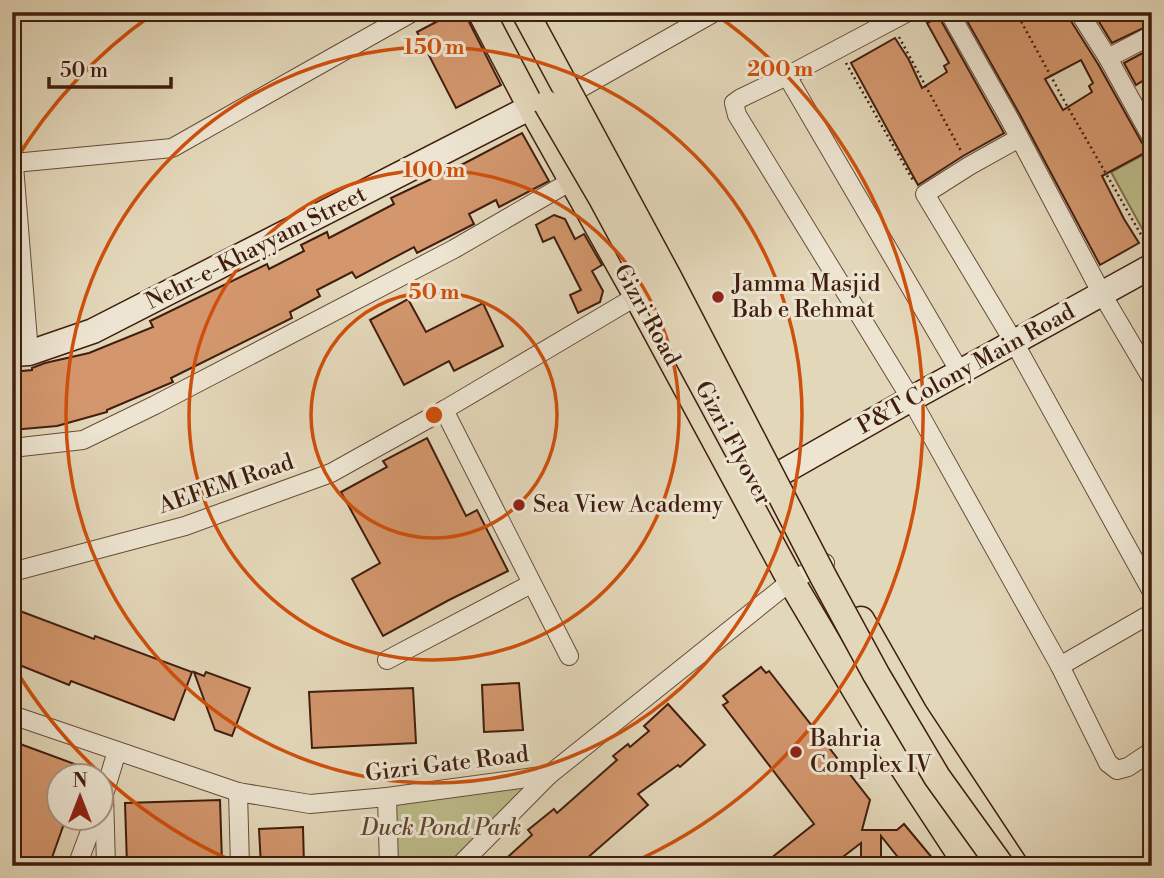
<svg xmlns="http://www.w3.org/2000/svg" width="1164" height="878" font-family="'Libre Bodoni',serif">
<rect width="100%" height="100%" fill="#e3d7b9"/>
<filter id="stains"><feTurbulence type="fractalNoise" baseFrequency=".00286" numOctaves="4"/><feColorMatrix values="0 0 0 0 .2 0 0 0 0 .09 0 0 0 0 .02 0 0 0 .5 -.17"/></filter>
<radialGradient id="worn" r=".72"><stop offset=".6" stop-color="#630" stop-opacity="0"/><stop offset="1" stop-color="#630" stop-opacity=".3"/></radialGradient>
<g fill="#bcbc8a" stroke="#7e6d4c" stroke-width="2">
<polygon points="1150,151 1152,155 1151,245 1111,172"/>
<polygon points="549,775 459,866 389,866 387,797"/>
</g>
<g fill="#d3966d" stroke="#401e0e" stroke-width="2" fill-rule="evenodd">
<polygon points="455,12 464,12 501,85 456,108 417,32"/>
<path d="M962,12H1068L1069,18L1098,64L1142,143L1147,148L1152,149L1102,176L1124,219L1139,243L1100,265L1019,113ZM1081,60L1093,83L1089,86L1092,92L1063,110L1045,79Z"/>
<polygon points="1093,12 1152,12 1152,24 1112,43"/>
<polygon points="939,17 1004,133 963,156 918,185 851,63 895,38 909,60 922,88 947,72 944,66 949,63 927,23"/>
<polygon points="1152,48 1152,75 1136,85 1124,63"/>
<polygon points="522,133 549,181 499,207 496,200 469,214 474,224 417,253 414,247 356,278 352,272 317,290 320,296 290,312 292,318 171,378 173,382 107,410 107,412 57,426 12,430 12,372 32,370 32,368 45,363 89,353 153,327 150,321 267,264 269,269 304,251 301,245 327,232 329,238 394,204 391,198 465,163"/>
<polygon points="554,215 565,219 575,239 584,234 602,265 592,271 603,291 600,302 578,313 570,295 581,290 554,237 543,242 536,225"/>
<polygon points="408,299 426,332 483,303 503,346 454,371 449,361 404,385 370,320"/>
<polygon points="427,438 466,516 477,510 508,571 449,600 383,636 352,579 380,563 341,492 387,467 383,461"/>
<polygon points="12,608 94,639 95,636 192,672 174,720 71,681 69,685 12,662"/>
<polygon points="761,667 766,673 769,671 870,800 862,830 897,830 904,824 939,866 905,866 881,836 881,866 861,866 861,843 831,866 761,866 814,824 723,705 728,702 723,696"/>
<polygon points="194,672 204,676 206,672 250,688 232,736 215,730"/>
<polygon points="519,683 523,730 484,732 482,685"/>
<polygon points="413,688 416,743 312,748 309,692"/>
<polygon points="668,704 705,745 680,767 678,765 638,794 648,805 578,866 498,866 532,835 528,830 554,809 557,813 617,760 613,756 628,744 630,747 649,731 644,726"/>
<polygon points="12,741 99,773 97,776 60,776 60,818 66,818 49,866 12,866"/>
<polygon points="220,800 222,862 127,865 125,803"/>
<polygon points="303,827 304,866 261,866 259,829"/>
</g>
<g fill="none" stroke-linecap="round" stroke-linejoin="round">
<defs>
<g id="street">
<polyline points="908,12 787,76 741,98 734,103 737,115 911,399 1060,666 1108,763 1117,770 1128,767 1152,751"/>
<polyline points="949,12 1009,118 1102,294 1152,379"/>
<polyline points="1079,12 1108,58 1152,138"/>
<polyline points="1108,58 1152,35"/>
<polyline points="787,76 960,372"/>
<polyline points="579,89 715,12"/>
<polyline points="1019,138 969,166 925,194 1014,342 1152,592"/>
<polyline points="12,141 29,353"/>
<polyline points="14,163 172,148 413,12"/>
<polyline points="444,410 569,656"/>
<polyline points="12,448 83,440 155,405 454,249 573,180"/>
<polyline points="12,572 185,526 331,473 444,410 637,296"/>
<polyline points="387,660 531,584"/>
<polyline points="1060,666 1152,613"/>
<polyline points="12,715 238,792 310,804 387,797 549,775"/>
<polyline points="238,792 240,866"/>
<polyline points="104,795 106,866"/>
<polyline points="387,797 389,866"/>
<polyline points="102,801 117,751"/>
<polyline points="77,866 95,818"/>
<polyline points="459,866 549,775 791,581 825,563"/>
</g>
<g id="secondary">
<polyline points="12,354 29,353 93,331 531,107"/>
<polyline points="781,473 911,399 1152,266"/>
</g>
<g id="primary">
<polyline points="481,12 531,107 637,296 791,581 884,738 968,866"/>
<polyline points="861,620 914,713 1015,866"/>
</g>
</defs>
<use href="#street" stroke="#694c39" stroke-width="20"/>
<use href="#secondary" stroke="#401e0e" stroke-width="27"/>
<use href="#primary" stroke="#401e0e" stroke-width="29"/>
<g stroke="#401e0e" stroke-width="2.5" stroke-dasharray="2 3.5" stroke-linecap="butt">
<polyline points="1016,12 1066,104 1147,245"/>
<polyline points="899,37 961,151"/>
<polyline points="846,63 914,182"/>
</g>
<use href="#street" stroke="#ede5d2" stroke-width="18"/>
<use href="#secondary" stroke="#ede5d2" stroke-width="24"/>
<use href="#primary" stroke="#e3d7b9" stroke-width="26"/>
<defs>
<g id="primary-bridge">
<polyline points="525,12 668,277 824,578 876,674 937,777 1001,866"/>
<polyline points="547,104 603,200 739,452"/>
</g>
</defs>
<use href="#primary-bridge" stroke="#401e0e" stroke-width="29" stroke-linecap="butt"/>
<use href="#primary-bridge" stroke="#e3d7b9" stroke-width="26"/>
</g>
<g fill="none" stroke="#cf500c" stroke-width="3.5">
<circle cx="434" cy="415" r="123"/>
<circle cx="434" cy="415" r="245"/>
<circle cx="434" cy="415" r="368"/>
<path d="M239 864A490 490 0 0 1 14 667M14 163A490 490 0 0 1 153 14M715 14A490 490 0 0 1 629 864"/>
</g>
<g fill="#8f2418" stroke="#ede5d2" stroke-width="2.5">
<circle cx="718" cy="297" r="7"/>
<circle cx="519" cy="505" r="7"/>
<circle cx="796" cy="752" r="7"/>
</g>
<g text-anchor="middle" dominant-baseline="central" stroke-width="6" stroke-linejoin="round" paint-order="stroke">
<g font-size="23" fill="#401e0e" stroke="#ede5d2">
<text transform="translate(256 248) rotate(-27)">Nehr-e-Khayyam Street</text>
<text transform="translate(647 315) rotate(61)">Gizri Road</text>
<text transform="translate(966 369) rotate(-29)">P&amp;T Colony Main Road</text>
<text transform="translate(733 443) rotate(62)">Gizri Flyover</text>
<text transform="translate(226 484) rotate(-19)">AEFEM Road</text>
<text transform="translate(447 764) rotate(-7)">Gizri Gate Road</text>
</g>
<g font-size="23" fill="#401e0e" stroke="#ede5d2" text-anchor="start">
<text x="732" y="284">Jamma Masjid<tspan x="732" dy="26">Bab e Rehmat</tspan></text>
<text x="533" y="505">Sea View Academy</text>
<text x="810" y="739">Bahria<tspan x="810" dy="26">Complex IV</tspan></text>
</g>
<g font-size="23" font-style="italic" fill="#5f462d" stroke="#ede5d2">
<text x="441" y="828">Duck Pond Park</text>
</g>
</g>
<circle cx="434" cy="415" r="10" fill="#cf500c" stroke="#ede5d2" stroke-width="3.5"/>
<g font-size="21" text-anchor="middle" font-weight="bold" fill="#cf500c" stroke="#ede5d2" stroke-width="6" stroke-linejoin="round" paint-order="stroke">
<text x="434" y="54">150 m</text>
<text x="780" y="76">200 m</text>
<text x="434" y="177">100 m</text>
<text x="434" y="299">50 m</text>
</g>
<rect width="1164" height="878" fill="none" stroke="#e3d7b9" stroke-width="42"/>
<rect x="14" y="14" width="1136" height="850" fill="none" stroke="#401e0e" stroke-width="3.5"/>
<rect x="21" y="21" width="1122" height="836" fill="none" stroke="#401e0e" stroke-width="2"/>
<g transform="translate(80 797)"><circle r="33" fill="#ede5d2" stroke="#a89584" stroke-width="2"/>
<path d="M0-5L12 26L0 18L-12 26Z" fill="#8f2418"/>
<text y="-10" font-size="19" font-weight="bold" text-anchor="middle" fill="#401e0e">N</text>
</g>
<path d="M49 77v10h122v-10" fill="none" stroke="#401e0e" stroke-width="3.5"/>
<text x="60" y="77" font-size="21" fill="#401e0e" stroke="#ede5d2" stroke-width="5" paint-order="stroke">50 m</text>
<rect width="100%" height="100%" filter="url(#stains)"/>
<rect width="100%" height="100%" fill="url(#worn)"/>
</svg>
